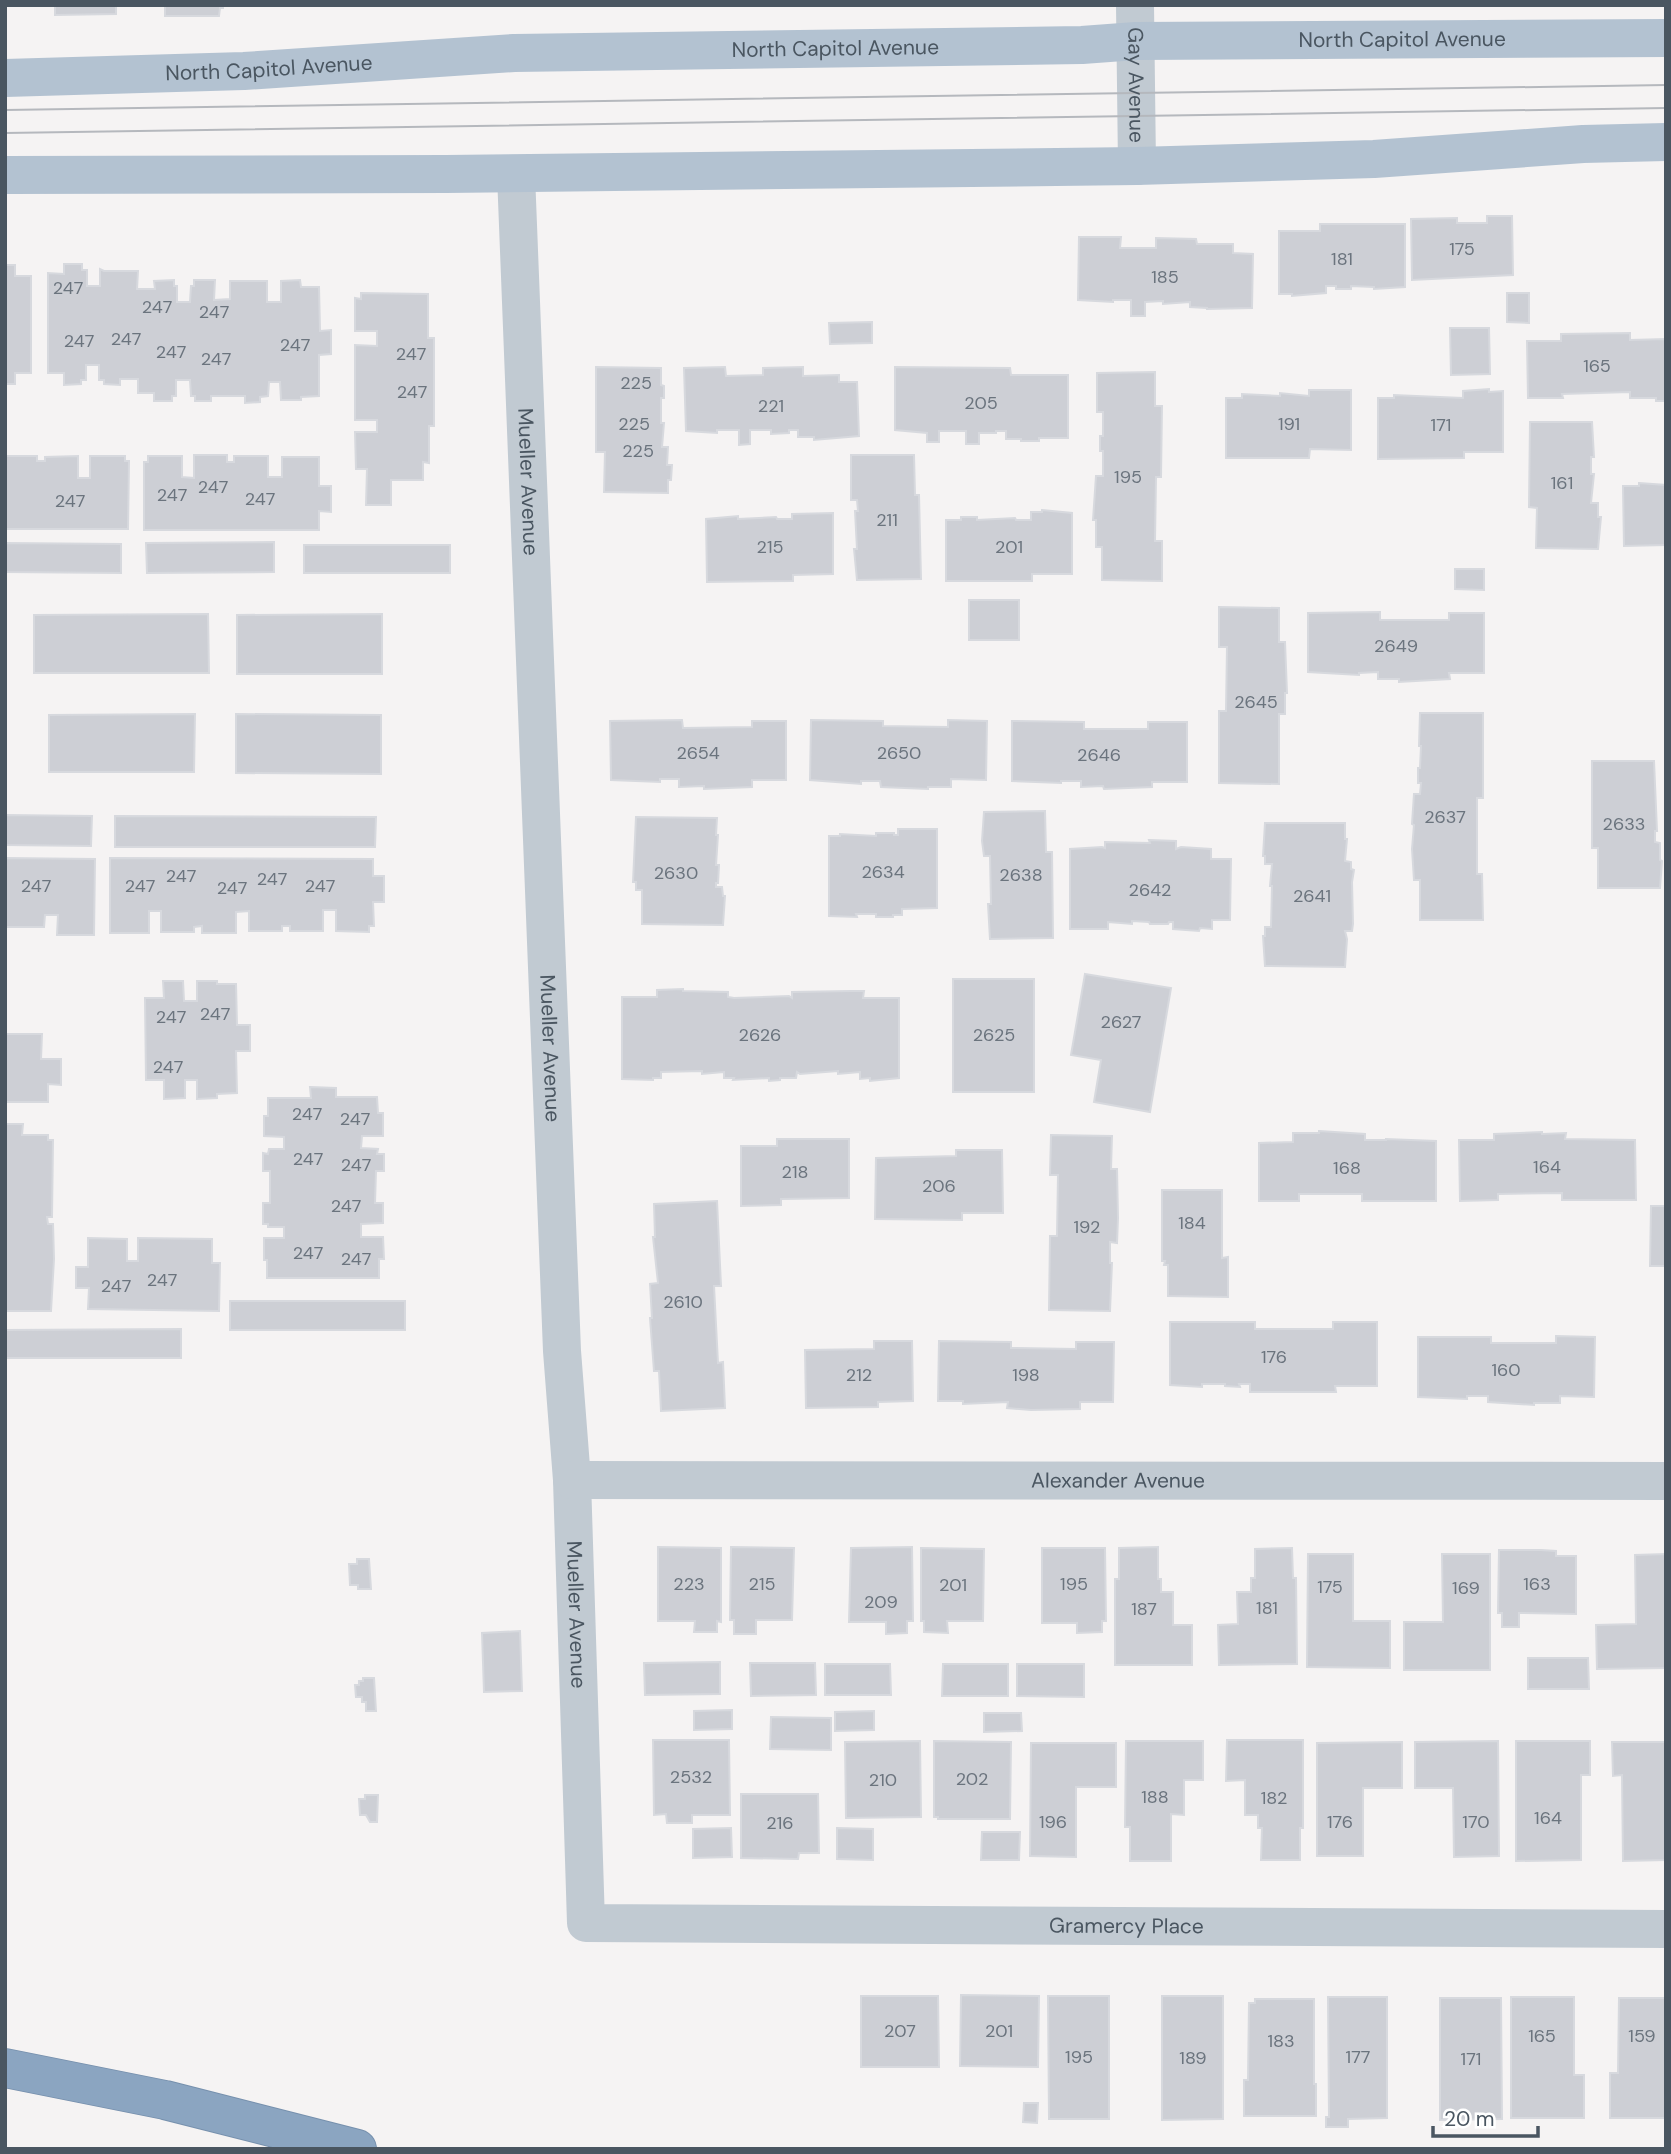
<svg xmlns="http://www.w3.org/2000/svg" width="1671" height="2154" font-family="'DM Sans',sans-serif">
<rect width="100%" height="100%" fill="#f5f3f3"/>
<g fill="#cdcfd5" stroke="#d7d9de" stroke-width="2">
<polygon points="55,5 116,5 116,14 55,15"/>
<polygon points="165,5 223,5 223,8 220,8 219,16 165,16"/>
<polygon points="1487,216 1512,216 1513,275 1412,280 1411,219 1457,218 1457,223 1487,223"/>
<polygon points="1320,224 1405,224 1405,287 1374,289 1374,287 1351,286 1351,289 1336,289 1336,286 1326,286 1326,293 1292,296 1292,294 1279,294 1279,231 1320,231"/>
<polygon points="1079,237 1121,237 1120,248 1156,248 1156,238 1196,239 1197,244 1233,244 1233,253 1253,254 1252,308 1207,309 1207,308 1190,307 1190,302 1163,304 1163,301 1145,302 1145,316 1131,316 1131,300 1113,300 1113,302 1078,300"/>
<polygon points="64,264 82,264 82,270 87,270 87,286 100,286 100,269 104,271 138,271 137,289 155,289 154,281 174,280 174,286 177,286 177,302 190,302 191,286 194,286 194,280 215,280 214,300 230,299 230,281 267,281 267,302 281,302 281,281 300,280 301,287 319,287 320,331 331,330 331,354 319,355 319,396 301,397 301,400 281,400 280,382 269,382 268,396 260,397 260,402 245,403 245,396 211,396 211,401 195,401 195,396 191,396 190,380 176,380 176,396 172,396 172,401 154,401 154,393 138,393 138,379 120,379 120,385 104,384 104,380 99,380 99,365 86,365 86,380 81,380 81,384 64,385 64,373 48,373 48,273 64,274"/>
<polygon points="5,265 15,265 15,276 31,276 31,373 15,373 15,384 5,384"/>
<polygon points="361,293 428,294 428,338 434,338 434,426 429,426 429,463 423,462 423,480 391,480 391,505 366,505 367,469 356,469 355,432 377,432 377,420 355,420 355,345 377,346 377,331 355,331 355,298 361,299"/>
<polygon points="1507,293 1529,293 1529,323 1507,322"/>
<polygon points="872,322 872,343 830,344 829,323"/>
<polygon points="1450,328 1489,328 1490,374 1451,375"/>
<polygon points="1630,333 1630,340 1666,339 1666,401 1656,401 1656,398 1630,398 1630,392 1562,394 1563,398 1528,398 1527,341 1561,341 1561,334"/>
<polygon points="596,367 661,368 661,385 664,386 664,398 661,398 661,423 664,423 662,447 668,447 667,465 672,465 671,480 668,480 668,493 604,492 605,452 596,452"/>
<polygon points="725,367 726,376 763,375 763,368 803,367 803,376 839,375 839,382 857,382 859,436 814,440 814,437 798,437 798,430 789,430 789,433 771,434 771,430 750,430 750,444 739,445 739,430 717,430 717,433 686,431 684,368"/>
<polygon points="895,367 1010,368 1011,375 1068,375 1068,438 1039,438 1039,441 1021,441 1021,439 1006,439 1006,431 996,431 996,433 979,433 979,444 966,444 966,431 939,431 939,442 927,442 927,433 895,430"/>
<polygon points="1155,372 1155,406 1162,406 1161,477 1156,477 1155,541 1162,541 1162,581 1102,580 1102,547 1096,547 1096,520 1093,520 1096,476 1103,476 1103,451 1100,451 1100,436 1103,436 1103,412 1097,412 1097,373"/>
<polygon points="1489,389 1489,392 1503,391 1503,452 1464,452 1464,458 1378,459 1378,398 1394,398 1394,395 1463,398 1463,391"/>
<polygon points="1309,390 1351,390 1351,450 1310,449 1309,458 1226,458 1226,398 1242,398 1242,394 1280,396 1280,393 1309,396"/>
<polygon points="1530,422 1592,422 1594,457 1591,457 1591,474 1594,474 1591,503 1598,503 1598,517 1601,517 1598,549 1536,548 1537,508 1529,507"/>
<polygon points="194,455 227,455 227,462 234,462 234,456 268,456 268,477 282,477 282,457 319,457 319,486 331,486 331,512 319,511 319,530 144,530 144,462 148,462 148,456 182,456 182,477 194,478"/>
<polygon points="851,455 914,455 915,495 919,495 921,579 857,580 854,549 857,549 855,511 858,511 857,500 851,500"/>
<polygon points="5,456 37,456 37,461 45,461 45,457 78,456 78,478 90,478 90,456 125,456 125,461 129,461 128,529 5,529"/>
<polygon points="1639,483 1666,485 1666,545 1624,546 1623,486 1639,486"/>
<polygon points="1042,510 1072,513 1072,574 1032,574 1032,581 946,581 946,520 961,520 961,517 977,517 977,520 1015,518 1016,520 1031,520 1031,512 1042,512"/>
<polygon points="833,513 833,574 793,575 793,581 707,582 706,519 738,516 738,519 776,517 777,519 792,519 792,514"/>
<polygon points="274,542 274,572 147,573 146,543"/>
<polygon points="5,543 121,544 121,573 5,572"/>
<rect x="304" y="545" width="146" height="28"/>
<polygon points="1455,569 1484,569 1484,590 1455,589"/>
<rect x="969" y="600" width="50" height="40"/>
<polygon points="1219,607 1279,608 1279,642 1285,642 1287,693 1285,693 1285,714 1279,714 1279,784 1219,783 1219,711 1226,711 1227,647 1219,647"/>
<polygon points="1380,612 1380,620 1449,620 1449,613 1484,613 1484,673 1449,673 1450,679 1399,682 1399,679 1378,679 1378,672 1359,673 1359,675 1308,672 1308,613"/>
<polygon points="208,614 209,673 34,673 34,615"/>
<polygon points="382,614 382,674 237,674 237,615"/>
<polygon points="1420,713 1483,713 1483,798 1477,798 1477,874 1482,874 1483,920 1420,920 1420,880 1414,880 1412,849 1414,825 1412,824 1414,794 1420,794 1421,783 1418,783 1418,768 1420,768 1421,746 1419,746"/>
<polygon points="195,714 194,772 49,772 49,715"/>
<polygon points="236,714 381,715 381,774 236,773"/>
<polygon points="682,720 683,728 752,727 752,721 786,721 786,780 752,780 752,787 704,789 704,786 679,787 679,779 660,779 660,782 611,780 610,721"/>
<polygon points="811,720 883,721 883,726 948,727 948,720 987,721 986,780 951,779 951,787 928,787 928,789 881,787 880,781 861,781 861,784 810,780"/>
<polygon points="1012,721 1084,722 1084,729 1148,729 1148,722 1187,722 1187,782 1152,782 1152,787 1104,789 1103,786 1081,787 1081,781 1061,781 1061,783 1012,781"/>
<polygon points="1592,761 1654,761 1657,831 1655,831 1655,842 1660,843 1660,860 1662,861 1660,888 1598,888 1598,848 1592,848"/>
<polygon points="1045,811 1046,852 1052,852 1053,938 990,939 988,904 991,904 990,856 984,856 982,841 984,812"/>
<polygon points="5,815 92,816 91,846 5,845"/>
<polygon points="115,816 376,817 375,847 115,847"/>
<polygon points="636,817 717,818 716,835 718,835 716,865 719,865 718,883 716,883 716,887 722,887 723,896 725,896 723,925 642,924 642,890 636,890 636,882 633,882"/>
<polygon points="1265,823 1345,823 1345,839 1347,839 1345,861 1351,862 1351,869 1354,870 1352,882 1353,924 1352,931 1345,931 1347,939 1345,967 1265,966 1263,936 1265,936 1265,927 1271,927 1272,886 1270,886 1272,864 1265,864 1265,856 1263,856"/>
<polygon points="898,829 937,829 937,908 902,909 902,915 893,915 893,917 876,917 876,914 856,914 857,917 829,916 829,836 840,836 840,834 876,836 876,833 894,833 894,835 898,835"/>
<polygon points="1149,840 1176,841 1176,849 1181,847 1211,849 1211,859 1231,859 1230,920 1212,920 1212,929 1200,928 1199,931 1173,929 1173,922 1169,922 1168,924 1150,924 1149,922 1132,921 1132,924 1108,922 1108,929 1070,929 1070,849 1102,847 1105,848 1105,842 1150,843"/>
<polygon points="5,858 95,859 94,935 57,935 58,915 45,915 44,927 5,927"/>
<polygon points="110,858 373,859 373,876 384,876 384,902 373,902 374,926 369,926 369,932 336,931 336,910 323,910 323,931 290,931 290,926 282,926 282,931 249,931 249,911 236,912 236,933 202,933 202,926 194,927 194,932 161,932 161,911 149,911 149,933 110,933"/>
<polygon points="1085,974 1171,988 1150,1112 1094,1102 1101,1060 1071,1055"/>
<rect x="953" y="979" width="81" height="113"/>
<polygon points="163,981 183,981 184,1001 197,1001 197,981 217,981 217,984 236,984 237,1025 250,1025 250,1051 236,1051 237,1093 217,1094 217,1098 197,1099 197,1080 185,1080 185,1098 164,1099 164,1080 146,1080 145,998 164,998"/>
<polygon points="683,989 683,991 728,992 728,997 734,998 789,996 792,998 792,992 851,991 864,991 863,998 899,998 899,1078 870,1081 870,1078 860,1079 860,1072 838,1074 838,1071 800,1074 797,1072 796,1078 780,1078 780,1080 769,1081 769,1078 733,1080 734,1078 724,1078 724,1072 702,1074 702,1071 661,1072 661,1078 653,1078 653,1080 622,1079 622,997 657,997 657,990"/>
<polygon points="5,1034 42,1034 41,1059 61,1059 61,1085 48,1084 48,1102 5,1102"/>
<polygon points="310,1087 336,1088 336,1097 377,1097 378,1113 383,1113 383,1136 362,1136 361,1148 378,1149 377,1154 384,1154 384,1171 376,1171 375,1203 383,1203 383,1223 361,1224 361,1237 383,1237 384,1259 379,1259 379,1278 267,1278 267,1260 264,1260 264,1238 284,1238 284,1227 268,1227 268,1224 263,1224 263,1203 270,1203 270,1171 263,1171 263,1153 268,1154 269,1149 284,1149 284,1137 264,1136 264,1116 268,1116 268,1098 311,1098"/>
<polygon points="5,1124 23,1124 22,1135 48,1135 48,1140 53,1140 52,1217 47,1217 48,1224 53,1224 54,1259 51,1311 5,1311"/>
<polygon points="1319,1131 1365,1134 1365,1140 1386,1140 1386,1139 1436,1141 1436,1201 1362,1201 1362,1194 1299,1194 1299,1201 1259,1201 1259,1143 1293,1142 1293,1133 1319,1133"/>
<polygon points="1542,1132 1542,1134 1566,1133 1565,1139 1635,1140 1636,1200 1562,1200 1562,1193 1498,1194 1498,1200 1460,1201 1459,1140 1494,1140 1494,1134"/>
<polygon points="1051,1135 1112,1136 1111,1169 1117,1169 1118,1218 1117,1243 1110,1242 1110,1263 1112,1263 1110,1311 1049,1310 1050,1236 1057,1236 1058,1175 1050,1175"/>
<polygon points="777,1139 849,1139 849,1198 781,1199 781,1205 741,1206 741,1146 777,1146"/>
<polygon points="956,1150 1002,1150 1003,1213 962,1213 962,1220 875,1219 876,1158 956,1156"/>
<polygon points="1162,1190 1222,1190 1222,1258 1228,1257 1228,1297 1168,1296 1168,1265 1164,1265 1165,1261 1162,1261"/>
<polygon points="717,1201 721,1286 714,1286 718,1363 723,1362 725,1408 661,1411 659,1371 654,1371 650,1318 652,1318 650,1284 658,1283 653,1237 655,1237 654,1204"/>
<polygon points="1651,1206 1666,1206 1666,1266 1650,1266"/>
<polygon points="88,1238 127,1239 127,1261 138,1261 138,1238 212,1239 212,1263 220,1263 219,1311 88,1309 89,1288 76,1288 76,1267 88,1267"/>
<rect x="230" y="1301" width="175" height="29"/>
<polygon points="1170,1322 1255,1322 1255,1329 1333,1329 1333,1322 1377,1322 1377,1386 1335,1386 1336,1392 1250,1392 1250,1384 1239,1384 1240,1387 1225,1386 1225,1384 1202,1384 1202,1387 1170,1385"/>
<polygon points="181,1329 181,1358 5,1358 5,1330"/>
<polygon points="1556,1336 1595,1337 1594,1397 1560,1396 1560,1403 1534,1403 1534,1405 1488,1402 1488,1396 1467,1396 1467,1399 1418,1397 1418,1337 1491,1337 1491,1343 1556,1343"/>
<polygon points="874,1341 912,1341 913,1401 878,1402 878,1407 806,1408 805,1350 874,1349"/>
<polygon points="939,1341 1011,1342 1011,1348 1076,1349 1076,1342 1114,1342 1113,1402 1080,1402 1080,1409 1031,1410 1007,1408 1008,1402 963,1404 963,1401 938,1401"/>
<polygon points="658,1547 721,1548 721,1622 717,1621 717,1632 694,1632 695,1621 658,1621"/>
<polygon points="731,1547 794,1548 792,1620 756,1620 756,1634 734,1634 734,1620 730,1620"/>
<polygon points="912,1547 913,1621 907,1621 907,1633 886,1634 886,1622 849,1622 851,1548"/>
<polygon points="1158,1547 1158,1579 1161,1579 1161,1592 1173,1592 1173,1625 1192,1625 1192,1665 1115,1665 1115,1579 1119,1579 1119,1548"/>
<polygon points="921,1548 984,1549 983,1621 947,1621 948,1633 924,1632 924,1621 921,1621"/>
<polygon points="1042,1548 1105,1548 1106,1621 1102,1621 1102,1632 1077,1633 1077,1623 1042,1623"/>
<polygon points="1292,1548 1293,1578 1296,1578 1297,1664 1219,1665 1218,1625 1238,1624 1237,1592 1251,1592 1251,1578 1255,1578 1255,1549"/>
<polygon points="1499,1550 1541,1550 1556,1551 1556,1556 1576,1556 1576,1614 1519,1613 1519,1627 1502,1627 1502,1613 1498,1613"/>
<polygon points="1308,1554 1353,1554 1353,1621 1390,1621 1390,1668 1307,1667"/>
<polygon points="1442,1554 1490,1554 1490,1670 1404,1670 1404,1622 1443,1622"/>
<polygon points="1666,1554 1666,1668 1597,1669 1596,1625 1636,1624 1635,1555"/>
<polygon points="357,1559 369,1559 371,1589 358,1589 358,1585 350,1585 349,1564 357,1564"/>
<polygon points="520,1631 522,1691 484,1692 482,1633"/>
<polygon points="1528,1658 1588,1658 1589,1689 1528,1689"/>
<polygon points="720,1662 720,1694 645,1695 644,1663"/>
<polygon points="750,1663 815,1663 816,1695 751,1696"/>
<polygon points="825,1664 890,1664 891,1695 825,1695"/>
<polygon points="943,1664 1008,1664 1008,1696 942,1696"/>
<polygon points="1017,1664 1084,1664 1084,1697 1017,1696"/>
<polygon points="363,1678 374,1678 376,1711 366,1711 366,1702 362,1702 362,1697 356,1697 355,1685 359,1685 359,1681 363,1681"/>
<polygon points="732,1710 732,1729 694,1730 694,1711"/>
<polygon points="874,1711 874,1730 835,1731 835,1712"/>
<polygon points="984,1713 1021,1713 1022,1731 984,1732"/>
<polygon points="771,1717 831,1718 831,1750 770,1749"/>
<polygon points="653,1740 729,1740 730,1815 692,1815 692,1823 667,1823 666,1814 654,1815"/>
<polygon points="1227,1740 1303,1740 1303,1828 1300,1828 1300,1860 1261,1860 1262,1828 1258,1828 1258,1815 1245,1815 1245,1780 1226,1781"/>
<polygon points="920,1741 921,1817 846,1818 845,1742"/>
<polygon points="934,1741 1011,1742 1010,1819 938,1819 938,1817 934,1817"/>
<polygon points="1126,1741 1203,1741 1203,1780 1184,1780 1184,1815 1171,1814 1171,1861 1130,1861 1130,1827 1125,1827"/>
<polygon points="1498,1741 1499,1856 1454,1857 1453,1788 1415,1788 1415,1742"/>
<polygon points="1516,1741 1590,1741 1590,1775 1581,1775 1581,1860 1516,1861"/>
<polygon points="1402,1742 1402,1788 1363,1788 1363,1856 1317,1856 1317,1743"/>
<polygon points="1612,1742 1666,1742 1666,1860 1623,1861 1622,1775 1613,1776"/>
<polygon points="1031,1743 1116,1743 1116,1787 1076,1787 1076,1857 1030,1856"/>
<polygon points="741,1794 818,1794 819,1853 799,1853 798,1859 741,1858"/>
<polygon points="365,1795 378,1795 377,1822 370,1822 366,1815 360,1815 359,1799 365,1799"/>
<polygon points="731,1828 732,1857 693,1858 693,1829"/>
<polygon points="837,1828 873,1829 873,1860 837,1859"/>
<polygon points="982,1832 1020,1832 1019,1860 981,1860"/>
<polygon points="961,1995 1039,1996 1038,2067 960,2066"/>
<polygon points="861,1996 938,1996 939,2067 861,2067"/>
<polygon points="1048,1996 1109,1996 1109,2119 1049,2119"/>
<polygon points="1162,1996 1223,1996 1223,2119 1162,2120"/>
<polygon points="1328,1997 1387,1997 1387,2118 1348,2119 1348,2127 1326,2127 1326,2117 1329,2117"/>
<polygon points="1511,1997 1574,1997 1574,2075 1584,2075 1584,2118 1511,2118"/>
<polygon points="1440,1998 1501,1998 1502,2119 1440,2120"/>
<polygon points="1619,1998 1666,1998 1666,2118 1610,2118 1610,2073 1618,2073"/>
<polygon points="1255,1999 1314,1999 1314,2084 1316,2084 1316,2116 1244,2116 1244,2080 1248,2080 1249,2003 1255,2003"/>
<polygon points="1024,2103 1038,2103 1037,2123 1023,2122"/>
</g>
<g fill="none" stroke-linecap="round" stroke-linejoin="round">
<defs>
<polyline id="highway" points="5,2068 165,2100 357,2149"/>
</defs>
<use href="#highway" stroke="#7690ad" stroke-width="40"/>
<g stroke="#c1cad2" stroke-width="38">
<path id="s1" d="M1135,5L1137,166"/>
<path id="s2" d="M516,174L562,1351L572,1480L586,1923L1666,1929"/>
<path id="s3" d="M572,1480L1666,1481"/>
</g>
<g stroke="#b3c2d1" stroke-width="38">
<path id="s4" d="M5,78L244,71L514,53L1082,45L1136,41L1666,38"/>
<polyline points="5,175 446,174 1137,166 1374,159 1583,144 1666,142"/>
</g>
<use href="#highway" stroke="#8ba5c1" stroke-width="38"/>
<g stroke="#b5b8bd" stroke-width="2">
<polyline points="5,110 1666,85"/>
<polyline points="5,133 1666,108"/>
</g>
</g>
<g text-anchor="middle" dominant-baseline="central" stroke-width="5" stroke-linejoin="round" paint-order="stroke">
<g font-size="18" fill="#6b747e">
<text x="1462" y="249">175</text>
<text x="1342" y="259">181</text>
<text x="1165" y="277">185</text>
<text x="68" y="288">247</text>
<text x="157" y="307">247</text>
<text x="214" y="312">247</text>
<text x="126" y="339">247</text>
<text x="79" y="341">247</text>
<text x="295" y="345">247</text>
<text x="171" y="352">247</text>
<text x="411" y="354">247</text>
<text x="216" y="359">247</text>
<text x="1597" y="366">165</text>
<text x="636" y="383">225</text>
<text x="412" y="392">247</text>
<text x="981" y="403">205</text>
<text x="771" y="406">221</text>
<text x="634" y="424">225</text>
<text x="1289" y="424">191</text>
<text x="1441" y="425">171</text>
<text x="638" y="451">225</text>
<text x="1128" y="477">195</text>
<text x="1562" y="483">161</text>
<text x="213" y="487">247</text>
<text x="172" y="495">247</text>
<text x="260" y="499">247</text>
<text x="70" y="501">247</text>
<text x="887" y="520">211</text>
<text x="770" y="547">215</text>
<text x="1009" y="547">201</text>
<text x="1396" y="646">2649</text>
<text x="1256" y="702">2645</text>
<text x="698" y="753">2654</text>
<text x="899" y="753">2650</text>
<text x="1099" y="755">2646</text>
<text x="1445" y="817">2637</text>
<text x="1624" y="824">2633</text>
<text x="883" y="872">2634</text>
<text x="676" y="873">2630</text>
<text x="1021" y="875">2638</text>
<text x="181" y="876">247</text>
<text x="272" y="879">247</text>
<text x="36" y="886">247</text>
<text x="140" y="886">247</text>
<text x="320" y="886">247</text>
<text x="232" y="888">247</text>
<text x="1150" y="890">2642</text>
<text x="1312" y="896">2641</text>
<text x="215" y="1014">247</text>
<text x="171" y="1017">247</text>
<text x="1121" y="1022">2627</text>
<text x="760" y="1035">2626</text>
<text x="994" y="1035">2625</text>
<text x="168" y="1067">247</text>
<text x="307" y="1114">247</text>
<text x="355" y="1119">247</text>
<text x="308" y="1159">247</text>
<text x="356" y="1165">247</text>
<text x="1547" y="1167">164</text>
<text x="1347" y="1168">168</text>
<text x="795" y="1172">218</text>
<text x="939" y="1186">206</text>
<text x="346" y="1206">247</text>
<text x="1192" y="1223">184</text>
<text x="1087" y="1227">192</text>
<text x="308" y="1253">247</text>
<text x="356" y="1259">247</text>
<text x="162" y="1280">247</text>
<text x="116" y="1286">247</text>
<text x="683" y="1302">2610</text>
<text x="1274" y="1357">176</text>
<text x="1506" y="1370">160</text>
<text x="859" y="1375">212</text>
<text x="1026" y="1375">198</text>
<text x="689" y="1584">223</text>
<text x="762" y="1584">215</text>
<text x="1074" y="1584">195</text>
<text x="1537" y="1584">163</text>
<text x="953" y="1585">201</text>
<text x="1330" y="1587">175</text>
<text x="1466" y="1588">169</text>
<text x="881" y="1602">209</text>
<text x="1267" y="1608">181</text>
<text x="1144" y="1609">187</text>
<text x="691" y="1777">2532</text>
<text x="972" y="1779">202</text>
<text x="883" y="1780">210</text>
<text x="1155" y="1797">188</text>
<text x="1274" y="1798">182</text>
<text x="1548" y="1818">164</text>
<text x="1053" y="1822">196</text>
<text x="1340" y="1822">176</text>
<text x="1476" y="1822">170</text>
<text x="780" y="1823">216</text>
<text x="900" y="2031">207</text>
<text x="999" y="2031">201</text>
<text x="1542" y="2036">165</text>
<text x="1642" y="2036">159</text>
<text x="1281" y="2041">183</text>
<text x="1079" y="2057">195</text>
<text x="1358" y="2057">177</text>
<text x="1193" y="2058">189</text>
<text x="1471" y="2059">171</text>
</g>
<g font-size="21" fill="#4a5661" stroke="#fff">
<text stroke="none"><textPath href="#s4" startOffset="1398">North Capitol Avenue</textPath></text>
<text stroke="none"><textPath href="#s4" startOffset="831">North Capitol Avenue</textPath></text>
<text stroke="none"><textPath href="#s4" startOffset="264">North Capitol Avenue</textPath></text>
<text stroke="none"><textPath href="#s1" startOffset="80">Gay Avenue</textPath></text>
<text stroke="none"><textPath href="#s2" startOffset="308">Mueller Avenue</textPath></text>
<text stroke="none"><textPath href="#s2" startOffset="875">Mueller Avenue</textPath></text>
<text stroke="none"><textPath href="#s3" startOffset="546">Alexander Avenue</textPath></text>
<text stroke="none"><textPath href="#s2" startOffset="1442">Mueller Avenue</textPath></text>
<text stroke="none"><textPath href="#s2" startOffset="2291">Gramercy Place</textPath></text>
</g>
</g>
<rect width="1671" height="2154" fill="none" stroke="#4a5661" stroke-width="14"/>
<path d="M1433 2126v10h105v-10" fill="none" stroke="#4a5661" stroke-width="3.5"/>
<text x="1444" y="2126" font-size="21" fill="#4a5661" stroke="#ffffff" stroke-width="5" paint-order="stroke">20 m</text>
</svg>
